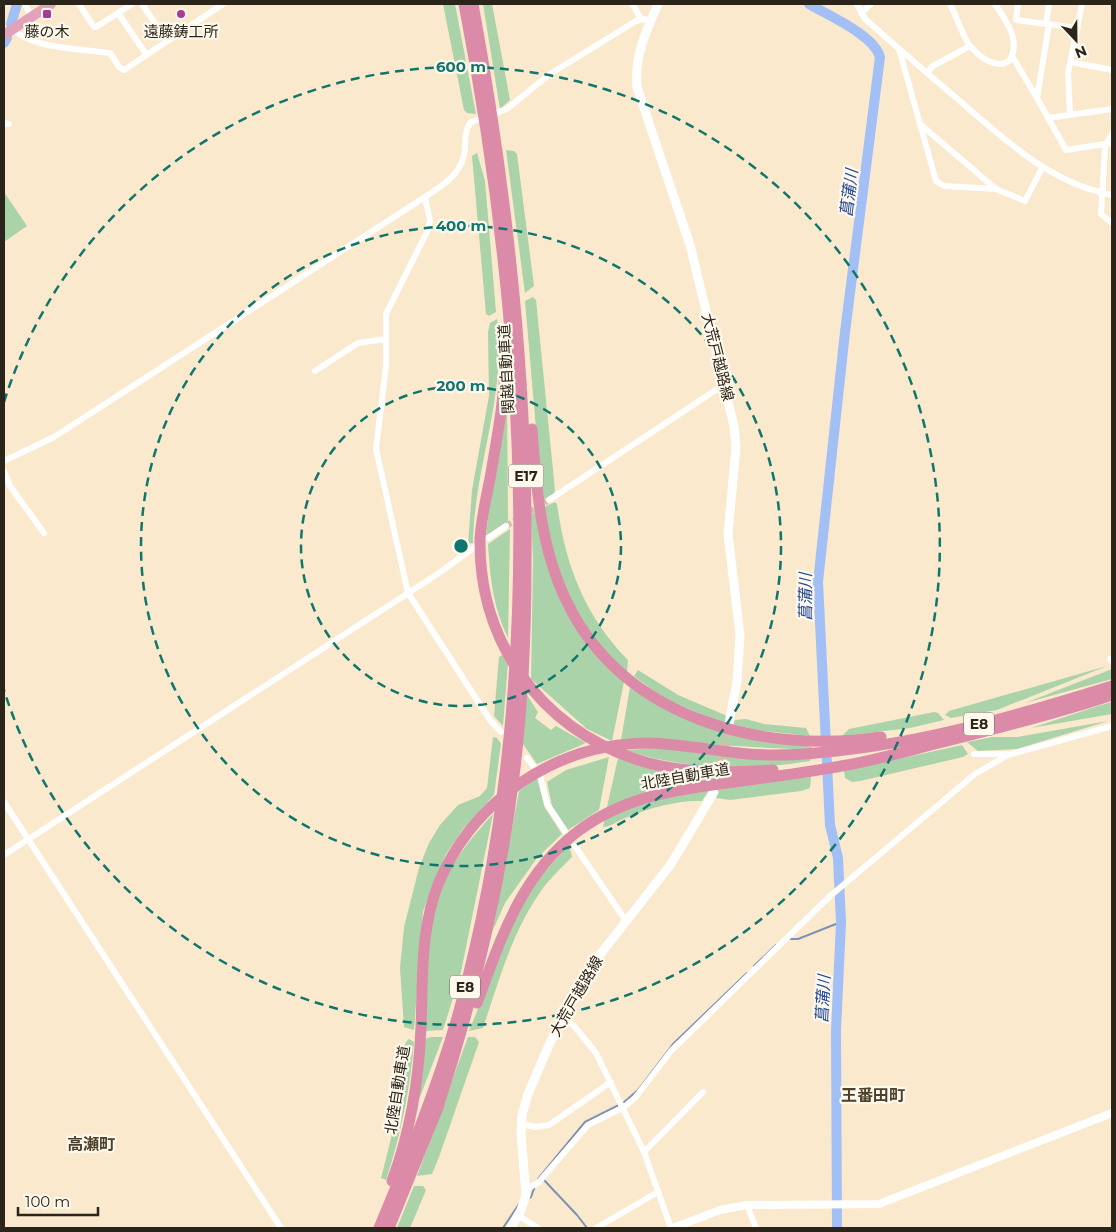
<svg xmlns="http://www.w3.org/2000/svg" width="1116" height="1232" font-family="Montserrat,'Noto Sans JP',sans-serif">
<rect width="100%" height="100%" fill="#fae9cd"/>
<g fill="#abd3a9">
<polygon points="443,4 455,4 476,114 467,113 464,110"/>
<polygon points="483,4 492,4 510,100 500,109"/>
<polygon points="506,150 514,151 517,154 534,286 525,293"/>
<polygon points="477,153 485,181 496,312 489,316 486,314 472,156"/>
<polygon points="4,192 27,226 4,242"/>
<polygon points="533,297 536,300 555,490 554,494 544,499 542,498 525,301"/>
<path d="M497,319C507,395 474,468 473,543L468,544L472,490L489,396L488,332L490,323Z"/>
<polygon points="507,397 508,521 486,536 488,518"/>
<path d="M555,502L557,504C565,564 585,617 628,660L627,673C594,645 568,603 555,562C549,545 547,526 544,509L546,506Z"/>
<polygon points="535,512 557,591 624,682 612,741 587,729 531,679 533,559 531,515"/>
<path d="M510,529L508,638C493,608 490,577 488,544Z"/>
<polygon points="502,655 508,663 503,726 494,716 499,657"/>
<polygon points="1107,666 997,710 951,718 945,715 949,711"/>
<polygon points="1112,669 1112,679 1025,703"/>
<polygon points="638,670 678,695 725,715 728,717 726,725 663,698 634,676"/>
<polygon points="630,687 654,703 789,744 812,747 812,750 621,740"/>
<polygon points="527,695 538,712 535,718 551,730 556,726 586,743 537,764 523,744"/>
<polygon points="1112,702 1112,714 1031,728 1101,705"/>
<polygon points="934,712 938,713 944,720 910,728 842,736 849,729"/>
<polygon points="746,719 764,724 806,728 810,736 756,730 733,724 735,720"/>
<polygon points="1108,721 1017,749 978,751 967,742 992,737 1017,737"/>
<polygon points="493,737 497,738 501,744 494,795 463,829 446,854 423,911 414,1030 404,1027 400,968 404,927 419,868 429,843 440,825 458,805 480,796 487,788"/>
<polygon points="962,745 968,754 963,757 860,781 852,782 845,778 844,771"/>
<path d="M659,748L811,759L810,761C748,771 684,770 625,750Z"/>
<polygon points="609,757 599,810 568,830 552,806 547,782 566,770"/>
<polygon points="618,758 640,765 717,776 716,781 648,792 607,807"/>
<polygon points="811,777 810,788 801,791 730,800 716,798 718,789"/>
<polygon points="537,778 545,808 562,834 537,858 505,903 493,930 519,791"/>
<path d="M709,790L702,801C677,800 649,808 625,818C617,821 610,827 603,827L605,818C639,802 672,794 709,790Z"/>
<path d="M493,814L461,972L443,1030L424,1031C426,993 425,953 433,915C440,876 467,842 493,814Z"/>
<path d="M569,844L572,857C560,869 546,882 537,897C511,936 498,983 483,1028L469,1031L523,897Z"/>
<polygon points="431,1037 443,1037 413,1115 425,1039"/>
<polygon points="468,1037 475,1037 479,1042 439,1157 432,1174 417,1176"/>
<path d="M409,1039L414,1042C410,1090 401,1134 386,1180L381,1178C390,1143 399,1109 404,1072C405,1062 400,1046 409,1039Z"/>
<polygon points="414,1186 423,1186 426,1190 410,1228 397,1228"/>
</g>
<g fill="none" stroke-linecap="round" stroke-linejoin="round">
<g stroke="#7e91b4" stroke-width="2">
<polyline points="788,939 798,939 841,922"/>
<polyline points="754,966 776,945"/>
<polyline points="623,1103 638,1090 673,1044 747,973"/>
<polyline points="538,1179 585,1122 619,1105"/>
<polyline points="543,1179 577,1215 587,1228"/>
<polyline points="528,1199 531,1197 535,1186"/>
<polyline points="503,1228 519,1204"/>
</g>
<g stroke="#a2c0f6" stroke-width="10">
<path d="M809,4C829,16 874,35 880,57L845,332L818,582L830,825L838,858L841,922L836,1031L837,1228"/>
<polyline points="11,24 17,4"/>
<polyline points="4,43 7,38"/>
</g>
<polyline stroke="#d0c2a9" stroke-width="6" stroke-dasharray="6 3" stroke-linecap="butt" points="506,526 549,500"/>
<polyline stroke="#d0c2a9" stroke-width="9" stroke-dasharray="9 4.5" stroke-linecap="butt" points="718,777 729,723"/>
<g stroke="#fff" stroke-width="6">
<polyline points="25,4 31,16"/>
<polyline points="79,4 94,27 96,27 132,4"/>
<polyline points="142,4 167,41"/>
<polyline points="632,4 642,20"/>
<path d="M857,4L865,19C897,47 929,75 961,102C1007,142 1051,183 1112,195"/>
<path d="M950,4C956,15 963,37 970,46C980,57 997,71 1010,60C1021,40 1006,21 995,4"/>
<polyline points="1018,4 1016,20 1078,28"/>
<polyline points="118,13 146,54"/>
<polyline points="861,13 871,4"/>
<polyline points="1046,24 1049,4"/>
<polyline points="1049,24 1037,98 1041,105 1066,150 1112,143"/>
<path d="M13,29C32,49 83,49 110,53L120,68L124,70L223,4"/>
<polyline points="899,49 936,181 944,186 996,189"/>
<polyline points="1012,56 1037,98"/>
<polyline points="1071,62 1112,70"/>
<polyline points="927,73 933,66 970,46"/>
<polyline points="1070,114 1068,73 1082,4"/>
<polyline points="1048,118 1112,109"/>
<polyline points="4,123 9,124"/>
<polyline points="920,124 996,189 1025,201 1042,168"/>
<polyline points="1112,134 1105,147 1101,214 1112,223"/>
<polyline points="425,197 430,221 428,230 386,314 386,366 376,449 408,593 490,720 501,732"/>
<polyline points="315,371 358,343 386,339"/>
<path d="M4,461L54,437L425,197C444,184 463,174 465,148C465,139 465,130 471,122L507,109L550,74L636,21L645,19L650,21"/>
<polyline points="4,471 10,486 44,533"/>
<polyline points="549,500 725,384"/>
<polyline points="488,538 506,526"/>
<polyline points="1110,659 1112,661"/>
<polyline points="974,754 1007,754"/>
<polyline points="527,758 540,775 547,804 565,831"/>
<polyline points="4,802 281,1228"/>
<polyline points="575,846 626,921"/>
<polyline points="4,855 436,575 475,547"/>
<polyline points="562,1017 574,1026 596,1053 644,1152 671,1228"/>
<polyline points="521,1124 535,1127 549,1125 611,1082"/>
<polyline points="644,1152 703,1092"/>
<polyline points="526,1189 538,1183 588,1125 624,1107 635,1098 671,1051 829,897 975,774 1008,755 1112,726"/>
<polyline points="747,1205 756,1228"/>
<polyline points="519,1216 538,1228"/>
<polyline points="596,1228 658,1192"/>
</g>
<polyline stroke="#fff" stroke-width="8" points="673,1228 720,1210 747,1205 879,1204 1112,1113"/>
<g stroke="#fff" stroke-width="9">
<path d="M658,4C646,31 634,57 637,87L690,245L734,426L736,447L728,534L740,635L737,681L729,723"/>
<polyline points="511,1228 521,1210 526,1195 521,1133 522,1115 528,1094 549,1045 573,995 591,966 671,864 714,792"/>
</g>
<polyline stroke="#e2a2ba" stroke-width="10" points="4,35 51,4"/>
<g stroke="#db8ba8" stroke-width="11">
<path d="M505,365C504,402 497,437 491,473C487,495 481,518 480,540C479,641 539,726 635,759C679,774 728,773 773,770"/>
<path d="M532,429C536,487 541,550 567,602C622,718 763,755 881,737"/>
<path d="M477,1003C501,939 520,876 577,832C624,796 678,789 734,782C772,777 810,772 847,765C881,759 914,749 947,741C1003,727 1058,713 1112,695"/>
<path d="M437,1110C473,1001 500,890 514,776C523,705 526,634 526,563C528,374 507,189 473,4"/>
<path d="M392,1181C410,1133 419,1078 421,1027C423,977 420,929 439,882C475,798 558,743 649,743C682,744 715,751 748,754C774,756 801,755 827,752C924,743 1019,715 1112,686"/>
<path d="M379,1228C409,1156 438,1086 459,1011C548,687 527,330 464,4"/>
<polyline points="389,1228 439,1105"/>
</g>
</g>
<g fill="none" stroke="#0f766e" stroke-width="2.5" stroke-dasharray="9 6">
<circle cx="461" cy="546" r="160"/>
<circle cx="461" cy="546" r="320"/>
<path d="M4 402A479 479 0 1 1 4 690"/>
</g>
<g fill="#aa3a97" stroke="#fef8ed" stroke-width="2">
<rect x="42" y="9" width="10" height="10" rx="2.5"/>
<circle cx="181" cy="14" r="5"/>
</g>
<g text-anchor="middle" dominant-baseline="central" stroke-width="4.5" stroke-linejoin="round" paint-order="stroke">
<g fill="#fef8ed" stroke="#6a6459" stroke-width="1">
<rect x="508.5" y="464.5" width="35" height="23" rx="4"/>
<rect x="964" y="712.5" width="30" height="23" rx="4"/>
<rect x="450" y="975.5" width="30" height="23" rx="4"/>
</g>
<g font-size="14" font-weight="bold" fill="#2a241a">
<text x="526" y="476">E17</text>
<text x="979" y="724">E8</text>
<text x="465" y="987">E8</text>
</g>
<g font-size="15" fill="#2a241a" stroke="#fef8ed">
<text x="47" y="31">藤の木</text>
<text x="181" y="31">遠藤鋳工所</text>
</g>
<g font-size="15" fill="#2a241a" stroke="#fef8ed">
<text transform="translate(718 357) rotate(76)">大荒戸越路線</text>
<text transform="translate(506 369) rotate(-93)">関越自動車道</text>
<text transform="translate(685 776) rotate(-10)">北陸自動車道</text>
<text transform="translate(576 996) rotate(-60)">大荒戸越路線</text>
<text transform="translate(397 1090) rotate(-81)">北陸自動車道</text>
</g>
<g font-size="16" font-style="italic" fill="#224996" stroke="#fef8ed">
<text transform="translate(849 193) rotate(-83)">菖蒲川</text>
<text transform="translate(805 597) rotate(-90)">菖蒲川</text>
<text transform="translate(823 999) rotate(-87)">菖蒲川</text>
</g>
<g font-size="16" font-weight="bold" fill="#4d3f28" stroke="#fef8ed">
<text x="873" y="1095">王番田町</text>
<text x="91" y="1144">高瀬町</text>
</g>
</g>
<circle cx="461" cy="546" r="8" fill="#0f766e" stroke="#fef8ed" stroke-width="2.5"/>
<g font-size="15" text-anchor="middle" font-weight="bold" fill="#0f766e" stroke="#fef8ed" stroke-width="4.5" stroke-linejoin="round" paint-order="stroke">
<text x="461" y="72">600 m</text>
<text x="461" y="231">400 m</text>
<text x="461" y="391">200 m</text>
</g>
<rect width="1116" height="1232" fill="none" stroke="#2a241a" stroke-width="10"/>
<g transform="translate(1076 40) rotate(158)" stroke="#fef8ed" stroke-width="4" paint-order="stroke">
<path d="M0-4L9 19L0 12L-9 19Z" fill="#2a241a"/>
<text y="-8" font-size="14" font-weight="bold" text-anchor="middle" fill="#2a241a">N</text>
</g>
<path d="M18 1207v8h80v-8" fill="none" stroke="#2a241a" stroke-width="2.5"/>
<text x="25" y="1207" font-size="15" fill="#2a241a" stroke="#fef8ed" stroke-width="4" paint-order="stroke">100 m</text>
</svg>
